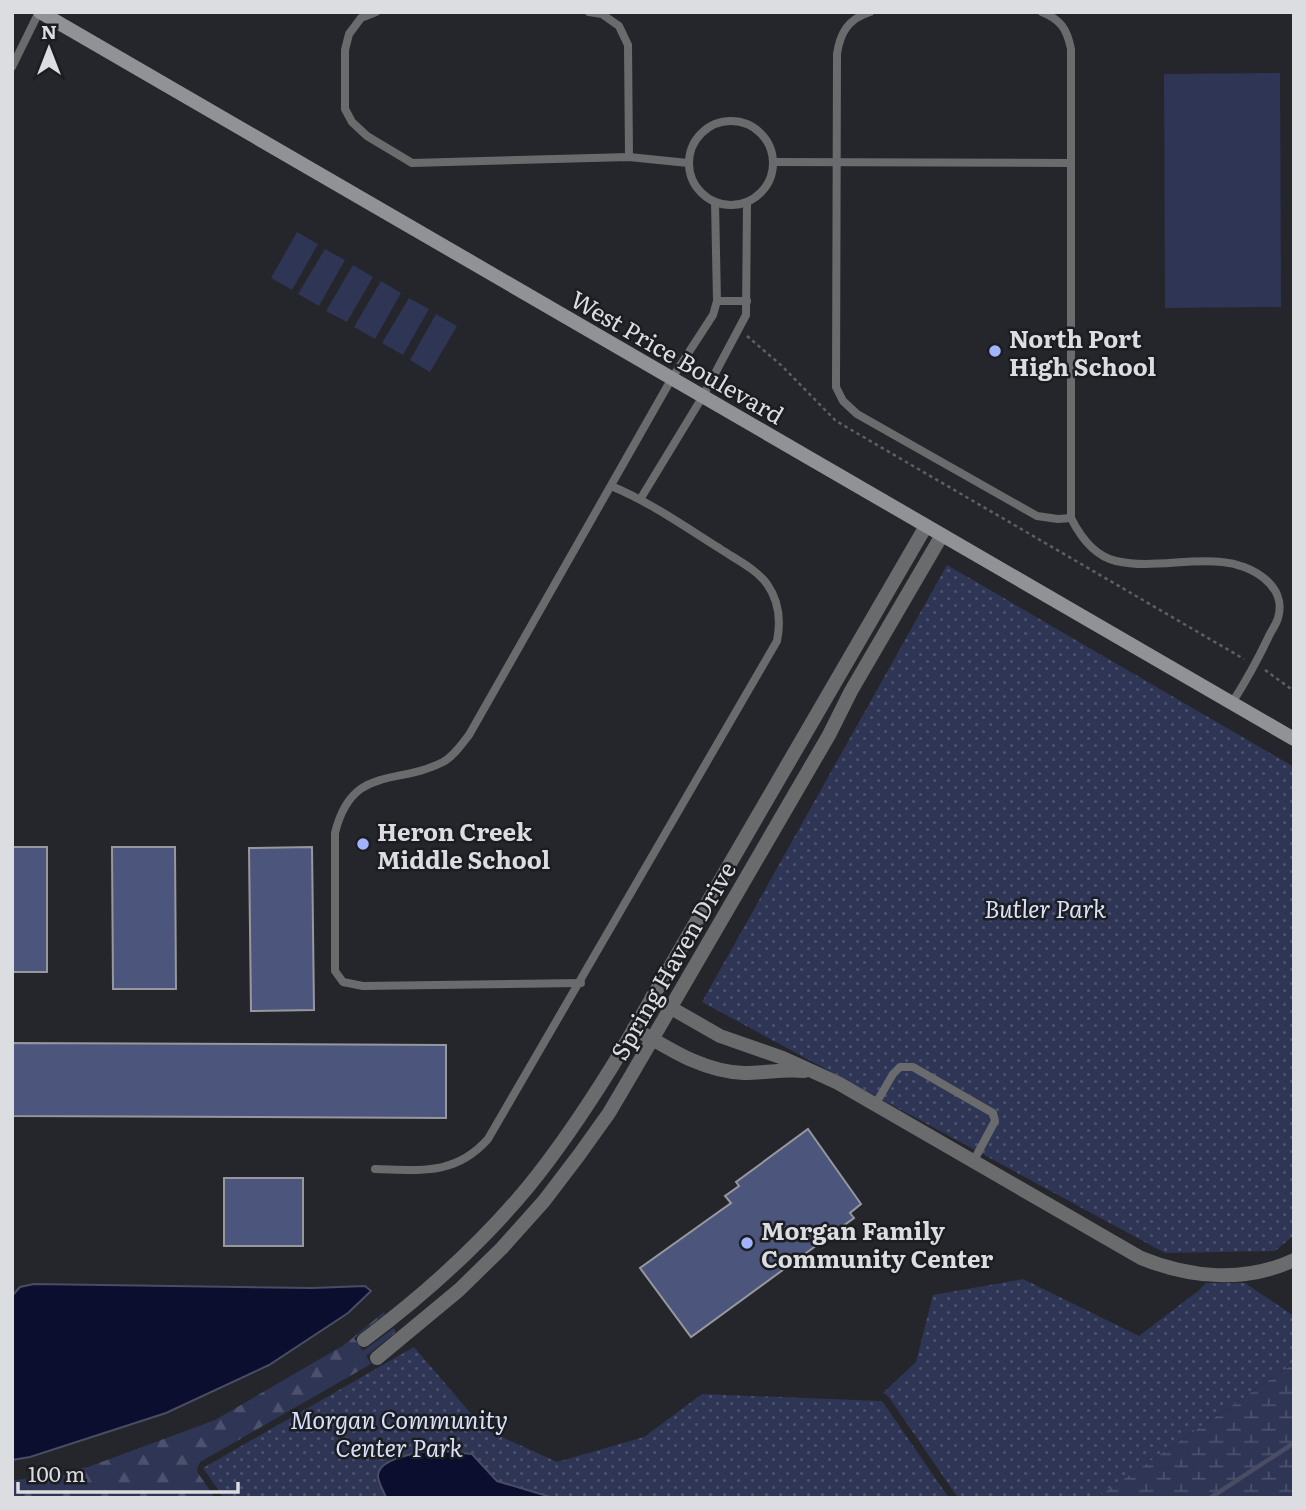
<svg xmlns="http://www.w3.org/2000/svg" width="1306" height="1510" font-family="Literata,serif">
<defs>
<pattern id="forest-firs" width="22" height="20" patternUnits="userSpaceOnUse" patternTransform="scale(1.75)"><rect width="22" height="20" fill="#2e3555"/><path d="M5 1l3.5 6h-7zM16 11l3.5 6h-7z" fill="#4c526d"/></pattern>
<pattern id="wetland-marsh" width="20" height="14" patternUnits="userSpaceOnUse" patternTransform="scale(1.75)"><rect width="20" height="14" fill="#2e3555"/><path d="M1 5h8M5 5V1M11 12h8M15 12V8" fill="none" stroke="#4c526d"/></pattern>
<pattern id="park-dots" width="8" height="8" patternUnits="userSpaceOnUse" patternTransform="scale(1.75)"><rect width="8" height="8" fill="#2e3555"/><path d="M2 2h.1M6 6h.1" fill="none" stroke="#4c526d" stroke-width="1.8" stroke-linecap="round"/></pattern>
</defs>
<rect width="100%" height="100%" fill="#25262b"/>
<g fill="#2e3555">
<polygon points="1280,73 1281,307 1165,308 1164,74"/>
<polygon points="297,232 318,244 292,290 271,278"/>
<polygon points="325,249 345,260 319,306 298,294"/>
<polygon points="353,265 373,277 347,322 326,311"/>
<polygon points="381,281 401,293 375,339 354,327"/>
<polygon points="409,298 429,309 403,355 382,343"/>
<polygon points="436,314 457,326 430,372 410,360"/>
</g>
<polygon fill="url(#forest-firs)" points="384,1312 385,1314 354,1338 363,1351 394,1328 396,1332 366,1356 371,1364 200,1462 197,1469 198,1473 215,1498 12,1498 12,1481 88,1467 215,1420 344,1345"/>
<polygon fill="url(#wetland-marsh)" points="1294,1363 1294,1498 1096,1498 1290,1366"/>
<g fill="url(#park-dots)">
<polygon points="947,565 1294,767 1294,1235 1275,1251 1165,1253 702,1002"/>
<polygon points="1023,1279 1139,1336 1198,1291 1206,1283 1245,1283 1294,1316 1294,1363 1096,1498 958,1498 888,1396 883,1393 916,1362 933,1295"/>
<polygon points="414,1347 484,1429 557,1462 644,1437 702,1394 882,1401 949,1498 224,1498 203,1468"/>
</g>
<g fill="#0b0e2f" stroke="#4a4c64" stroke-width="2">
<polygon points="34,1284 312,1288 365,1286 371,1291 348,1313 269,1365 166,1413 30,1457 12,1460 12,1296 20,1287"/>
<path d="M432,1450L472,1454L497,1481L554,1498H386C384,1491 378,1483 378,1476C378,1458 418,1453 432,1450Z"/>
</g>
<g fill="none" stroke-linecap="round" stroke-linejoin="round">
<polyline stroke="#4a4c64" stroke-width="4.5" points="1210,1498 1294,1443"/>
</g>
<g fill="#4c557c" stroke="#97989e" stroke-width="2">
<rect x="12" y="847" width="35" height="125"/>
<polygon points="112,847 175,847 176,989 113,989"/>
<polygon points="312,847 314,1010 251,1011 249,848"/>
<polygon points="12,1043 446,1045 446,1118 12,1116"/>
<polygon points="808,1129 861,1204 850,1213 854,1218 691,1337 640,1268 731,1203 725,1196 739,1186 736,1182"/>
<rect x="224" y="1178" width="79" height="68"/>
</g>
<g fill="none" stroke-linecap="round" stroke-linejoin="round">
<g stroke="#5e5f64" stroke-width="2.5" stroke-dasharray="3.5 3.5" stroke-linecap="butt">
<polyline points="747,336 782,366 836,421 1244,659"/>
<polyline points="1265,670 1294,691"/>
</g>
<g stroke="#6a6b6d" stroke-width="8">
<polyline points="376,12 361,18 349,34 345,50 345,109 352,122 367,136 412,163 629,157 688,163"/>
<polyline points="589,12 602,14 619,26 628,45 629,157"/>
<path d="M870,12C848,19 840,33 837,54L836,387L843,401L857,414L1037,516L1058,519L1071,518"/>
<path d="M1042,12C1061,20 1067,29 1071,49V518C1080,536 1094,556 1116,561C1151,569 1187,558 1222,562C1250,564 1288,585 1278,618C1276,625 1271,631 1268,638C1257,661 1246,681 1232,703"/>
<polyline points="12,67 39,12"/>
<circle cx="731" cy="163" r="42"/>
<polyline points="773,162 1071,163"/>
<polyline points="717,301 747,301"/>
<polyline points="641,498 703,396 746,315 747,202"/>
<path d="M581,983L363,986L343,982L335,971V833C352,764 397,786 443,762C454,756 461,745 469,735L672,378L713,315L717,301L715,202"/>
<polyline points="875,1105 893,1074 900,1067 913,1067 993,1113 995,1121 973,1162"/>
<path d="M375,1169C420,1170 455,1176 488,1139L777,641C781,621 779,601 767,584C755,568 735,559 719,548C684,526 650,502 611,486"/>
</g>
<g stroke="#6a6b6d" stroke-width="14">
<path d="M652,997L720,1036L783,1058L838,1083L1141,1258C1190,1278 1245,1283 1294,1260"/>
<path d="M634,1028C668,1048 703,1072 744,1073C764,1073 783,1069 804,1071"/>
<path d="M364,1340C424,1295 480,1245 528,1187C559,1149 587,1107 613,1065L926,526"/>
<polyline points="377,1358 459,1290 502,1248 544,1201 579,1155 609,1113 632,1074 829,735 851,691 942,535"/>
</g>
<polyline stroke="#919296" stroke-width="14" points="40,12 1294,739"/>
</g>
<g fill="#a1b3fd" stroke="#1b1d21" stroke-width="2.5">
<circle cx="995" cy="351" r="7"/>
<circle cx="363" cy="844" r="7"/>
<circle cx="747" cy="1243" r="7"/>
</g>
<g text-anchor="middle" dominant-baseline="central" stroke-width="5" stroke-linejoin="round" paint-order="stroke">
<g font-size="24" font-weight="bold" fill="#dcdde1" stroke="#1b1d21" text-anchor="start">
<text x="1009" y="337">North Port<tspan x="1009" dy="28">High School</tspan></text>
<text x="377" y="830">Heron Creek<tspan x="377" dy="28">Middle School</tspan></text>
<text x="761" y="1229">Morgan Family<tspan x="761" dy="28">Community Center</tspan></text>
</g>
<g font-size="24" fill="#dcdde1" stroke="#1b1d21">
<text transform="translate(678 356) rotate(30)">West Price Boulevard</text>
<text transform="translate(672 960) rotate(-60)">Spring Haven Drive</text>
</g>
<g font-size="24" font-style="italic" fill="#d7dff9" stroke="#1b1d21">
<text x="1045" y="907">Butler Park</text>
<text x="399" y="1418">Morgan Community<tspan x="399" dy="28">Center Park</tspan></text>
</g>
</g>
<rect width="1306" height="1510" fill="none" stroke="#dcdde1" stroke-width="28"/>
<g transform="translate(49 49)" stroke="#1b1d21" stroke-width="5" paint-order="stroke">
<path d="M0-5L12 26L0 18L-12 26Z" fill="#dcdde1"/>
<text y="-10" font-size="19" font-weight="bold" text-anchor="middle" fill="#dcdde1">N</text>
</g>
<path d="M18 1482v10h220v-10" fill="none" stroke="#dcdde1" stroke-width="3.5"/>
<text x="28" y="1482" font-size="21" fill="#dcdde1" stroke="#1b1d21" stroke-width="5" paint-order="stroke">100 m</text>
</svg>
